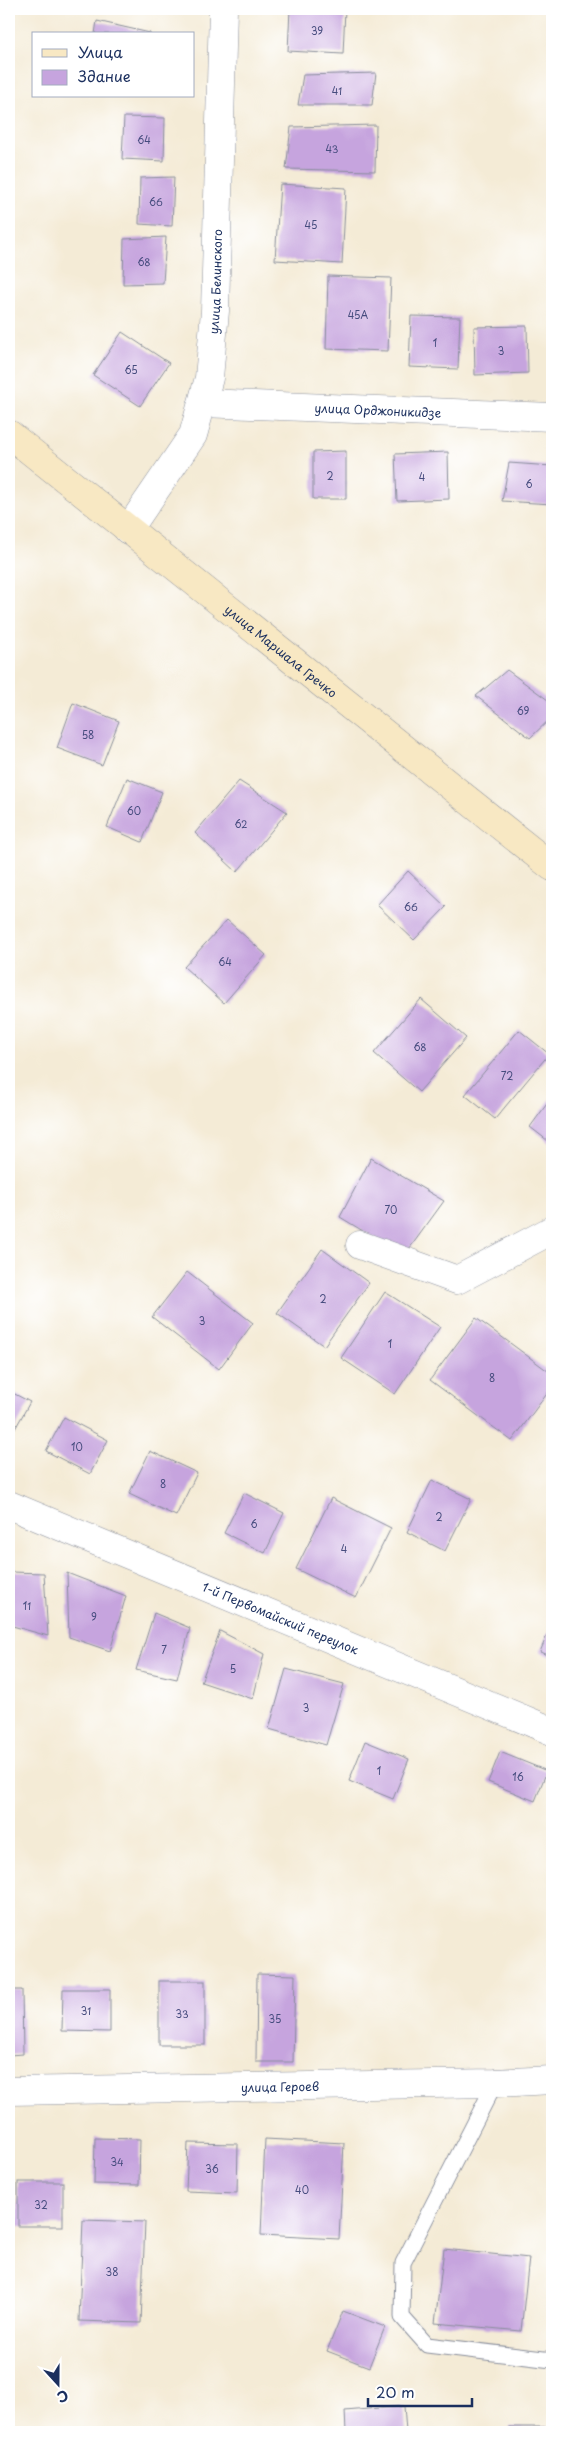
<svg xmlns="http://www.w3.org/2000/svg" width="561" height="2441" font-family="'Playpen Sans',sans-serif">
<rect width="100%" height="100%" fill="#fff"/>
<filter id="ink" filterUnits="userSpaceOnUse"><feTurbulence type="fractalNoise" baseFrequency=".02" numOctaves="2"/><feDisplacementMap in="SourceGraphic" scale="10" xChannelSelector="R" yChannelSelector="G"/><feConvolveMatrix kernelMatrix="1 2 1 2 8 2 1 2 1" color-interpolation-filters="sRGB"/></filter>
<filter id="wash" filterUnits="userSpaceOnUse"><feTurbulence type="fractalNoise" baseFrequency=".0096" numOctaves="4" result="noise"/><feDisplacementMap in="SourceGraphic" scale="20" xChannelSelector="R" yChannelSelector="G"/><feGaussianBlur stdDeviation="1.12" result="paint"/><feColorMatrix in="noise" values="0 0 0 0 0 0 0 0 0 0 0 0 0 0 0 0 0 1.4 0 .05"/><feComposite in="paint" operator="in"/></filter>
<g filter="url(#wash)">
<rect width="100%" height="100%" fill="#f4ebd6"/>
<g id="blocks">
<g fill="#c6a4de">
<polygon points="290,9 345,9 343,54 288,51"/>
<polygon points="97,21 150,33 150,34 95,34"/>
<polygon points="376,73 372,105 298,105 303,75"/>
<polygon points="124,117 165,118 164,161 122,159"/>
<polygon points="376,125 375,171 286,169 291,127"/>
<polygon points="174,177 172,226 139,224 140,178"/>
<polygon points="280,184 346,188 342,264 275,260"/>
<polygon points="166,237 163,283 123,284 124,239"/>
<polygon points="328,276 391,278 388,351 326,349"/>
<polygon points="411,316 460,317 458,369 409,367"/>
<polygon points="527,326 528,373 475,375 474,327"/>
<polygon points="122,332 169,363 140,406 93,375"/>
<polygon points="346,451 346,499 313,499 313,452"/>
<polygon points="448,452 449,499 397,501 395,454"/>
<polygon points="509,463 552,466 552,504 502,501"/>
<polygon points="507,670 552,703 552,717 530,738 476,696"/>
<polygon points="73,703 119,721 102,765 57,748"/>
<polygon points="127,778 162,792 142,842 107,827"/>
<polygon points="239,781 287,812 237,872 195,833"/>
<polygon points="408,871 446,907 414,940 377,905"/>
<polygon points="227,920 266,955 224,1003 184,967"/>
<polygon points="421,999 466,1038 419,1092 374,1053"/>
<polygon points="519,1030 549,1054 495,1119 465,1095"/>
<polygon points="552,1097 552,1144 530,1127"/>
<polygon points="371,1158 444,1201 404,1256 340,1217"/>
<polygon points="322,1249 369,1283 324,1346 277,1313"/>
<polygon points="187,1272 253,1323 219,1369 152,1317"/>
<polygon points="385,1292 440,1327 395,1394 341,1358"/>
<polygon points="476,1318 552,1374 552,1387 512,1441 430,1380"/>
<polygon points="9,1391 30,1402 11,1436 9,1435"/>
<polygon points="64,1417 108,1440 90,1474 46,1451"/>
<polygon points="150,1451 197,1473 176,1516 129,1494"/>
<polygon points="432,1480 471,1499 445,1551 407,1532"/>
<polygon points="244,1493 284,1513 265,1553 224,1533"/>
<polygon points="331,1498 391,1528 356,1598 296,1569"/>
<polygon points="10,1572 44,1573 48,1636 9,1625"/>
<polygon points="67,1573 126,1596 110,1651 69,1637"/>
<polygon points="154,1613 190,1628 177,1679 136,1670"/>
<polygon points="552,1623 552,1657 540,1652"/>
<polygon points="220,1631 264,1654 253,1699 201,1682"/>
<polygon points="286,1669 344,1684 326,1745 269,1729"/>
<polygon points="365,1741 409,1759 393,1799 349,1781"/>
<polygon points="500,1752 547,1771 535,1801 488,1782"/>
<polygon points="257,1974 295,1975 293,2062 256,2062"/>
<rect x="159" y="1981" width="46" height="64"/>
<polygon points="63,1989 110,1989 110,2032 62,2031"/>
<polygon points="9,1990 22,1990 23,2054 9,2055"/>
<polygon points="95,2138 140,2139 139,2185 94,2184"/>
<polygon points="265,2139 344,2143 339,2239 261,2235"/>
<polygon points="188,2143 238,2144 237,2193 186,2191"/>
<rect x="18" y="2182" width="45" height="44"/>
<polygon points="83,2220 145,2222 141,2323 79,2321"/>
<polygon points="444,2249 529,2258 521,2331 435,2323"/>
<polygon points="343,2311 385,2327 369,2367 327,2351"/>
<polygon points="404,2406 406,2432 346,2432 345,2411"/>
<rect x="509" y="2427" width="43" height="5"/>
</g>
</g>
</g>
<g filter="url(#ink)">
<use href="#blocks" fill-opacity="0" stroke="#888d9a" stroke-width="1"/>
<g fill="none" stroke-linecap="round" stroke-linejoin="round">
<defs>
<polyline id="service" points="495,2083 403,2263 402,2317 427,2345 552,2360"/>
<g id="minor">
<path id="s1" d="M203,403L552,417"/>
<path id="s2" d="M128,530L193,435L209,378L215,311L223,9"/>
<polyline points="360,1245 457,1280 552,1230"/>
<path id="s3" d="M9,1505L552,1731"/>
<path id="s4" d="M9,2091L495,2083L552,2080"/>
</g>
<g id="secondary">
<path id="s5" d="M9,434L552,867"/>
</g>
</defs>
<use href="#service" stroke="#888d9a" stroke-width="17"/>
<use href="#minor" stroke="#888d9a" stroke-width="29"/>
<use href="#secondary" stroke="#888d9a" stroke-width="29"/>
<use href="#service" stroke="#fff" stroke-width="15"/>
<use href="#minor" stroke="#fff" stroke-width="28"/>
<use href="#secondary" stroke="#f8e8c3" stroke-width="28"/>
</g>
</g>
<g text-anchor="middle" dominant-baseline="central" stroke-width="4" stroke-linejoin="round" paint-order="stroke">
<g font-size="10" fill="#464c7e">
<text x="317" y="30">39</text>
<text x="337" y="90">41</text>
<text x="144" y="139">64</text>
<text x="332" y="148">43</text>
<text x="156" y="201">66</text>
<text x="311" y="224">45</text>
<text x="144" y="261">68</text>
<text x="358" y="314">45А</text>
<text x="435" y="342">1</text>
<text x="501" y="350">3</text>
<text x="131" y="369">65</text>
<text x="330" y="475">2</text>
<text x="422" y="476">4</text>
<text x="529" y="483">6</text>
<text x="523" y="710">69</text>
<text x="88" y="734">58</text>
<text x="134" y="810">60</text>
<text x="241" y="823">62</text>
<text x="411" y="906">66</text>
<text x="225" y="961">64</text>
<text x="420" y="1046">68</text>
<text x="507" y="1075">72</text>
<text x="391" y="1209">70</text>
<text x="323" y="1298">2</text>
<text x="202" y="1320">3</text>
<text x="390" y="1343">1</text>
<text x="492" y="1377">8</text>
<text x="77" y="1446">10</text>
<text x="163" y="1483">8</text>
<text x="439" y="1516">2</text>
<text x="254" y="1523">6</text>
<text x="344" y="1548">4</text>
<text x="27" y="1605">11</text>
<text x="94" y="1616">9</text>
<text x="164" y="1649">7</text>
<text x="233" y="1668">5</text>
<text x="306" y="1707">3</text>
<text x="379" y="1770">1</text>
<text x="518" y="1776">16</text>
<text x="86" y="2010">31</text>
<text x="182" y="2013">33</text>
<text x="275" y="2018">35</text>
<text x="117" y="2161">34</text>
<text x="212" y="2168">36</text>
<text x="302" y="2189">40</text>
<text x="41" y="2204">32</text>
<text x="112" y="2271">38</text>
</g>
<g font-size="12" fill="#1b2f5e" stroke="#fff">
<text stroke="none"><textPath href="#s2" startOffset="271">улица Белинского</textPath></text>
<text stroke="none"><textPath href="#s1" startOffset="175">улица Орджоникидзе</textPath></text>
<text stroke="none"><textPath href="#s5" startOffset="348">улица Маршала Гречко</textPath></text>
<text stroke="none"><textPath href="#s3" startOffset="294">1-й Первомайский переулок</textPath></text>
<text stroke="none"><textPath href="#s4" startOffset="271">улица Героев</textPath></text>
</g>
</g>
<rect width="561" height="2441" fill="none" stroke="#fff" stroke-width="30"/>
<rect x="32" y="32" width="162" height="65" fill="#ffffff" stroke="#a4acbf"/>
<rect x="42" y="49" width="25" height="8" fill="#f8e8c3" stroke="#a4acbf"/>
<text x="78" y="58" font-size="15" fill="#1b2f5e">Улица</text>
<rect x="42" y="70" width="25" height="15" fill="#c6a4de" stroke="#a4acbf"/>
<text x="78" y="82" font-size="15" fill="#1b2f5e">Здание</text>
<g transform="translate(58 2384) rotate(159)" stroke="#ffffff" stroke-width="4" paint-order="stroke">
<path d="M0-4L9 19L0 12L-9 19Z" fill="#1b2f5e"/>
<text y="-8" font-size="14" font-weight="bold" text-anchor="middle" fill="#1b2f5e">С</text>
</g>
<path d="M368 2398v8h104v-8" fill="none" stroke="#1b2f5e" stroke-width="2.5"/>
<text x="376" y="2398" font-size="15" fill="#1b2f5e" stroke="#ffffff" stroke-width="4" paint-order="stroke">20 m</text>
</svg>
